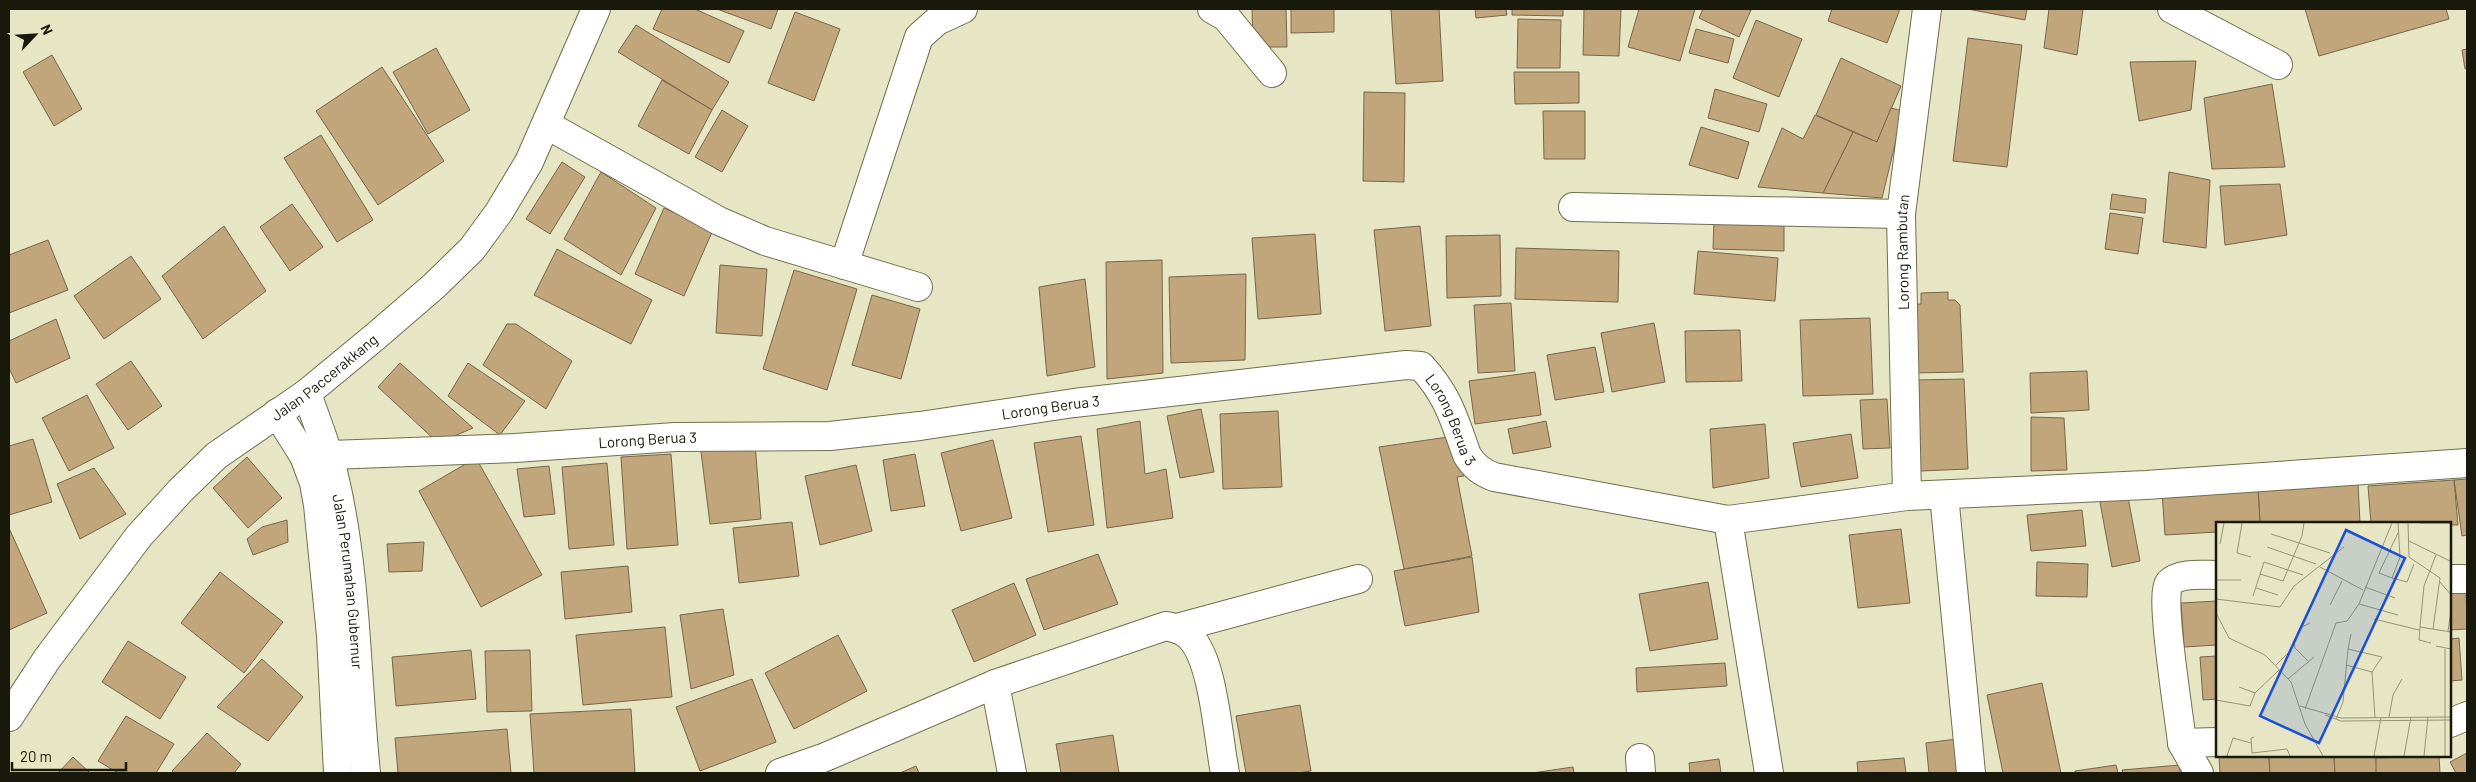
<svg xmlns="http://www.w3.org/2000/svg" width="2476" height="782" font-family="Barlow,sans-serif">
<rect width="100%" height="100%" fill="#e7e6c4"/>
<g fill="#c2a67b" stroke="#77654b">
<polygon points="662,9 695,9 744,31 729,63 653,29"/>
<polygon points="717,9 778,9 771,29"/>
<polygon points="1252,9 1286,9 1287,47 1253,47"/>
<polygon points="1291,9 1334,9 1334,32 1291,33"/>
<polygon points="1391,9 1439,9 1443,81 1396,84"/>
<polygon points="1475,9 1506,9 1507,15 1476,18"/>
<polygon points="1512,9 1563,9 1563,16 1512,15"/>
<polygon points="1584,9 1621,9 1619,56 1583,55"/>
<polygon points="1639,9 1695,9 1680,61 1628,47"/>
<polygon points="1703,9 1747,9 1751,10 1739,37 1699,18"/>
<polygon points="1832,9 1900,9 1887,43 1828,21"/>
<polygon points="1968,9 2027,9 2025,20"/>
<polygon points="2049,9 2083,9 2077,55 2044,48"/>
<polygon points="2305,9 2446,9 2449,19 2319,56"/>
<polygon points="795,12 840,29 814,101 768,83"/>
<polygon points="1518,19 1561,20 1560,68 1517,68"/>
<polygon points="1756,20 1802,39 1779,97 1733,78"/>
<polygon points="636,25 729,82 712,110 618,52"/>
<polygon points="1696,29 1734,39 1728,63 1689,53"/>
<polygon points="1968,38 2022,45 2007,167 1953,161"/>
<polygon points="436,48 470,110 428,134 393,72"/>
<polygon points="2467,49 2467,68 2465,69 2462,50"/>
<polygon points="52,55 82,109 54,126 23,72"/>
<polygon points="1841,58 1901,86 1877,142 1816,115"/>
<polygon points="2196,61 2191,110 2139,121 2130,62"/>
<polygon points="382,67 444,161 378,205 316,111"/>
<polygon points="1514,72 1579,72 1579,103 1515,104"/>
<polygon points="662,80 712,110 689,154 638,126"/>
<polygon points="2272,84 2285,167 2212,169 2204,98"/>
<polygon points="1715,89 1767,104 1759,132 1708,118"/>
<polygon points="1364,92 1405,93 1404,182 1363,181"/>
<polygon points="1891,108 1903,111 1882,198 1823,193 1853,132 1877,142"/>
<polygon points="722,110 748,126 722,172 695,157"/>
<polygon points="1543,111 1585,111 1585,159 1544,159"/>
<polygon points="1815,115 1853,132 1823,193 1758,187 1782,128 1803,139"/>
<polygon points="1701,127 1749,142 1738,179 1689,165"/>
<polygon points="321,135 373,220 337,242 284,158"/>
<polygon points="562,162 585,177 550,234 526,219"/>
<polygon points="601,172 656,208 621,275 564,239"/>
<polygon points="2169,172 2210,180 2206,248 2163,242"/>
<polygon points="2280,184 2287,235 2225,245 2220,186"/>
<polygon points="2112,194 2146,199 2145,213 2110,209"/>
<polygon points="292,204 323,247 290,271 260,227"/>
<polygon points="664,208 713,230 684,296 635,274"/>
<polygon points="2110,213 2143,218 2138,254 2105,249"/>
<polygon points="1714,219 1784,221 1784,251 1713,249"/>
<polygon points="224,226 266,291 203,339 162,276"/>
<polygon points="1420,226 1431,326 1385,331 1374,230"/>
<polygon points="1315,234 1321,314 1258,319 1252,238"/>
<polygon points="1500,235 1501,296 1447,298 1446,236"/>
<polygon points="48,240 68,290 9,313 9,255"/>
<polygon points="1516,248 1619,251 1618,302 1515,299"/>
<polygon points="557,249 652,300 631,344 534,295"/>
<polygon points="1698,251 1778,258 1775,301 1694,294"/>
<polygon points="131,256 161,299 104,339 74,296"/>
<polygon points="1162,260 1163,373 1107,379 1106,262"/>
<polygon points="720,265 767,269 762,336 716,333"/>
<polygon points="794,270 857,289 827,390 763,369"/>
<polygon points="1246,274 1245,360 1171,363 1169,277"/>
<polygon points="1085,279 1095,367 1047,376 1039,287"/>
<polygon points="1948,292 1948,300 1955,300 1960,305 1963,372 1912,373 1910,304 1921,304 1921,293"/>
<polygon points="872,295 920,309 901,379 852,365"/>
<polygon points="1511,303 1515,371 1478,373 1474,305"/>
<polygon points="1870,318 1873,394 1803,396 1800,320"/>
<polygon points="56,319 70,358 16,383 9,368 9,341"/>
<polygon points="1654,323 1665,382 1612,392 1601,333"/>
<polygon points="507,324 516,324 572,361 546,409 483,365"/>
<polygon points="1740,330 1742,381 1686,382 1685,331"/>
<polygon points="1595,347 1604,392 1555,400 1547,355"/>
<polygon points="131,361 162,406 128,430 96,384"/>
<polygon points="400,363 473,428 438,443 378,387"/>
<polygon points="468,363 525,401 500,435 448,396"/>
<polygon points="2087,371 2089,410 2031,413 2030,373"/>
<polygon points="1535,372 1541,415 1475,424 1469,381"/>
<polygon points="1964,379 1968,469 1920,471 1916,380"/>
<polygon points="87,395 114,448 69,471 42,418"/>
<polygon points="1887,399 1890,448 1863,449 1860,400"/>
<polygon points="1201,409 1214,472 1180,478 1167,416"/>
<polygon points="1278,411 1282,487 1223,489 1220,414"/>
<polygon points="2031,417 2064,418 2067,470 2031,471"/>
<polygon points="1140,421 1145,474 1166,469 1173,518 1107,528 1097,429"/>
<polygon points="1546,421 1551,447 1513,454 1508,429"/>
<polygon points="1765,424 1769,478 1713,488 1710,429"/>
<polygon points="1455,432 1464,476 1457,477 1472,556 1404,569 1379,447 1448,437"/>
<polygon points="1851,434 1858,478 1801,487 1793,443"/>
<polygon points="1081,436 1094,525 1048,532 1034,443"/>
<polygon points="33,439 52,502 9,515 9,446"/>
<polygon points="993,440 1012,518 961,531 941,453"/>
<polygon points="755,443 761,519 710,524 700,444"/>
<polygon points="671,454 678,545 627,549 621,457"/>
<polygon points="915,454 925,506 891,511 883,460"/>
<polygon points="247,457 282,498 248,528 213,488"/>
<polygon points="476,458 542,575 481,607 419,491"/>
<polygon points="607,463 614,545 569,549 562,467"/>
<polygon points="856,465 872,531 820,545 805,476"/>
<polygon points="549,466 555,514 524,517 517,469"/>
<polygon points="94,468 126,514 80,539 57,484"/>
<polygon points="2467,479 2467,535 2462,536 2454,480"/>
<polygon points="2454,480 2458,525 2371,523 2368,486"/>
<polygon points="2358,483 2360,523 2260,523 2258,488"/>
<polygon points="2258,488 2260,523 2217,523 2217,532 2165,535 2162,492"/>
<polygon points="2127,492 2140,561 2112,567 2099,497"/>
<polygon points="2082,510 2086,546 2031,551 2027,515"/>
<polygon points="287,520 288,542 253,555 247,539 262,527"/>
<polygon points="792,522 799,576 739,583 733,528"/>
<polygon points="9,528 47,613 9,630"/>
<polygon points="1901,529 1910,603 1858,608 1849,535"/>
<polygon points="424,542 422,571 389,572 387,544"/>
<polygon points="1098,554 1118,604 1044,630 1026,579"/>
<polygon points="1472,557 1479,612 1405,626 1394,571"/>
<polygon points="2037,562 2088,564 2087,597 2036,596"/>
<polygon points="628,566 632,612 565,619 561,572"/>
<polygon points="220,572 283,622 244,673 181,623"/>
<polygon points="1708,582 1718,639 1650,651 1639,594"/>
<polygon points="1014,583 1036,635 974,662 952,610"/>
<polygon points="2466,586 2467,629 2450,630 2450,587"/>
<polygon points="2217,601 2217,645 2184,647 2181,603"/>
<polygon points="723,609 734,675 691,689 680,615"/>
<polygon points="665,627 672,697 583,705 576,635"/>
<polygon points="838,635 867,691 794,729 765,673"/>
<polygon points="2459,638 2462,680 2450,681 2450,639"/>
<polygon points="128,641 186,677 160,719 102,682"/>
<polygon points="471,650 476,699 396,706 392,657"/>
<polygon points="530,650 532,711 487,712 485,651"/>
<polygon points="2217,656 2217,699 2203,700 2200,657"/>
<polygon points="262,659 303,697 268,741 217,707"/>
<polygon points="1725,663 1727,686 1637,692 1636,668"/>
<polygon points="752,679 776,742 700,771 676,707"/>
<polygon points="2042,683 2061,773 2003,773 1987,695"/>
<polygon points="1300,705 1311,771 1298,773 1246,773 1236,716"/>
<polygon points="631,709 635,773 534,773 530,714"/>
<polygon points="126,716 174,744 156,773 118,773 98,761"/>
<polygon points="507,729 511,773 398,773 395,738"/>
<polygon points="207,733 241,764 234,773 174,773 172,771"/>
<polygon points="1113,735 1119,773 1061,773 1056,744"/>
<polygon points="1956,739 1960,773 1929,773 1926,743"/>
<polygon points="2467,753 2467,773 2456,773 2450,762"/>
<polygon points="2219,756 2269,756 2270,773 2220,773"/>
<polygon points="2269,756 2334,756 2335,773 2270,773"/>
<polygon points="2334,756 2376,756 2377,773 2335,773"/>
<polygon points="2439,756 2440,773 2376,773 2376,758"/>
<polygon points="73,757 90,773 58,773"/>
<polygon points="1904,758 1906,773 1858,773 1857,762"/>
<polygon points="1719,759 1721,773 1690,773 1689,763"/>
<polygon points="2116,765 2118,773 2075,773 2075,771"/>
<polygon points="2180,765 2180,773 2123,773 2122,770"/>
<polygon points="916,766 919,773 900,773"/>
<polygon points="1573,767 1574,773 1532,773"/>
</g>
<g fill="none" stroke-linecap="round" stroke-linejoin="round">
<defs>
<g id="minor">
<polyline points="1212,9 1226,17 1272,73"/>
<polyline points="2172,9 2278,65"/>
<polyline points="547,125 719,221 765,241 918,287"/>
<polyline points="1573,207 1901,214"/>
<polyline points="844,265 919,37 937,21 963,9"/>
<path id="s1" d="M307,393C316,421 328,448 334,476C357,573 356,675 366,773"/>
<polyline points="277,413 304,456 314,483 318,505 331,635 338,773"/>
<path id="s2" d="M304,456L515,448L675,437L830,436L920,426L1074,403L1406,365L1421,366C1448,395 1454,419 1467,455C1474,467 1482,472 1494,477L1728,520L1907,496L2146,485L2467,463"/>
<polyline points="1944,495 1971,773"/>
<path id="s3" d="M1907,496L1901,214L1927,9"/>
<polyline points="1728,520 1769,773"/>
<path d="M2217,575C2203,575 2180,572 2169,583C2159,595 2180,720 2182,743L2217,742"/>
<polyline points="2450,579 2467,579"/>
<polyline points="1177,628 1358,579"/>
<polyline points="995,684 1012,773"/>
<polyline points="2450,723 2467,716"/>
<polyline points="2182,743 2199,773"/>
<polyline points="1640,758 1641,773"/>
<path d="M780,773L823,758L995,684L1166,626C1175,628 1184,630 1190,637C1214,661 1218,739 1225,773"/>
</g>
<g id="secondary">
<path id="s4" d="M9,717L47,659L139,536L180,491L216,456L307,393L376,336L434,286L472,249L499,212L529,162L596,9"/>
</g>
</defs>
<use href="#minor" stroke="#6f6e4f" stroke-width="30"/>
<use href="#secondary" stroke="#6f6e4f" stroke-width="30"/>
<use href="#minor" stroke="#fff" stroke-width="28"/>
<use href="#secondary" stroke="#fff" stroke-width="28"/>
</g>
<g text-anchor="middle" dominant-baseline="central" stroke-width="5" stroke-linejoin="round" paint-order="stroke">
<g font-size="15" fill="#18180b" stroke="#e7e6c4">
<text stroke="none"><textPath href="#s3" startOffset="244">Lorong Rambutan</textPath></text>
<text stroke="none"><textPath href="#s4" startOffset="468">Jalan Paccerakkang</textPath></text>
<text stroke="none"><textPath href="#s2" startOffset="749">Lorong Berua 3</textPath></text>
<text stroke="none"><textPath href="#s2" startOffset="1184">Lorong Berua 3</textPath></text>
<text stroke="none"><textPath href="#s2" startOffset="344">Lorong Berua 3</textPath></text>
<text stroke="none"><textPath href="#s1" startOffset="194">Jalan Perumahan Gubernur</textPath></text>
</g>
</g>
<g transform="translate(2216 522)">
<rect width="235" height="235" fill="#e7e6c4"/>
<path fill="none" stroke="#94947a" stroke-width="1" d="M26,1L21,31L35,35M182,1L184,35L176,56L163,51L182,11M192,1L193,35L224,56L217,107M204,1H235M55,12L114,31M193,19L234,39M4,22L8,1M51,25L100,42M104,45L147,68M44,52L67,59L86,14L88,1M176,56L191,60L198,42M0,58H25M224,60L235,73M149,65L179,76M40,66L62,73M37,74L48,40L87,53M0,77L64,85L78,64L128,25M143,82L182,93M114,83L126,59M0,91L13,116L49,133L75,160L89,202L107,234M158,97L203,108M204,105L208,64L220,33M232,109L235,89M215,121L203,118L204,105L235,110M220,124L235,127M132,127L135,112M93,140L79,126L78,121L84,106L94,101M60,143L72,131M130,143L156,150L159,196M72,157L98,135M23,165L39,171M0,178L34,184L39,171L63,148M84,184L125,196L235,195M89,187L120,101L131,99L143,82L176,1M109,193L125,199L235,198M173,195L177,173L186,157M120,197L127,180L132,127L166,135L156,150M38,215L35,216L36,231L71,227L74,234M11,234L17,216L35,221M158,234L165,196M188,234L195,195M208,234L212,195M229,234V127"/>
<path fill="#1d4ed8" fill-opacity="0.15" stroke="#1d4ed8" stroke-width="2.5" d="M130,8L189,36L103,221L44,194Z"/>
<rect width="235" height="235" fill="none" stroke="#18180b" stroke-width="2.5"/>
</g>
<rect width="2476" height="782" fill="none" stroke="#18180b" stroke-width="20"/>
<g transform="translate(35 35) rotate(65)" stroke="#e7e6c4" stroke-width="4" paint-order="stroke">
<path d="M0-4L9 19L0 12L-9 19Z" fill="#18180b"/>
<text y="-8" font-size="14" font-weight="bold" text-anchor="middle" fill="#18180b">N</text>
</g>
<path d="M12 762v8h114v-8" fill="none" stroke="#18180b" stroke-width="2.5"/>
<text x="20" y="762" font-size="15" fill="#18180b" stroke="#e7e6c4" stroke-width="4" paint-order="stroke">20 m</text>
</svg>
